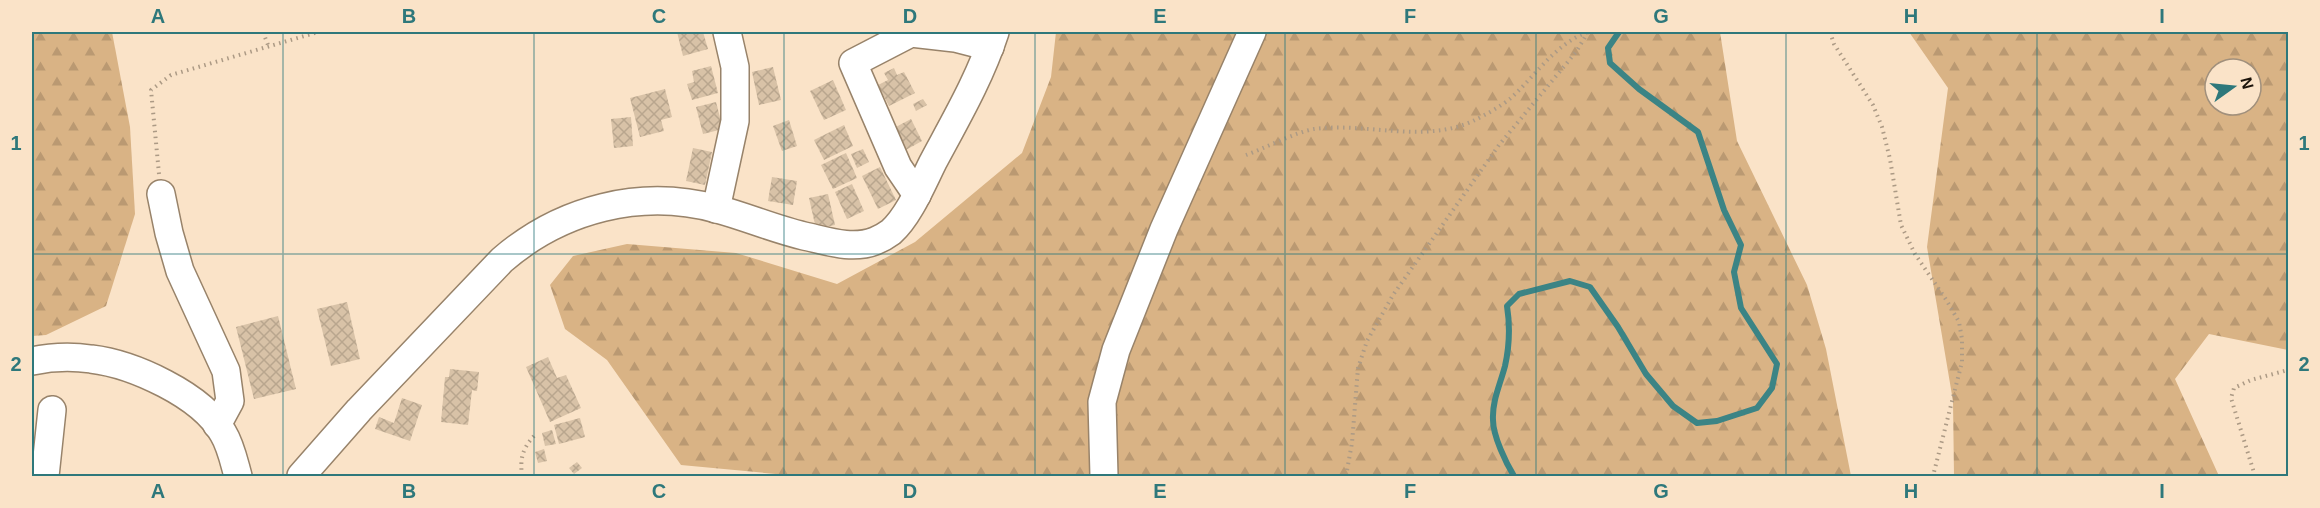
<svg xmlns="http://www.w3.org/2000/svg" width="2320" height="508" font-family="Helvetica,sans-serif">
<defs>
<pattern id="forest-firs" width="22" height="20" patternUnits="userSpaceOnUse" patternTransform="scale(1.5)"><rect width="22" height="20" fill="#d9b385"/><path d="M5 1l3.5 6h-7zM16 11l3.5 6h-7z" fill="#ba9972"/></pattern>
<pattern id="building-cross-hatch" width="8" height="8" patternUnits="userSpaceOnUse" patternTransform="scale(1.5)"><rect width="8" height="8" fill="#d8c2a7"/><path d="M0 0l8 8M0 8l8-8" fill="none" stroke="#b9a68e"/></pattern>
</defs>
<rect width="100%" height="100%" fill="#fae3c8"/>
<g fill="url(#forest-firs)" fill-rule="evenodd">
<polygon points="32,32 112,32 130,127 135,214 106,306 46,335 32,336"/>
<polygon points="1056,32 1720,32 1737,141 1807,285 1826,349 1851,476 892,476 885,474 797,476 681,465 607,360 565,329 550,285 573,256 627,244 736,253 837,284 915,242 1022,153 1051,77"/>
<path d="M1909,32H2288V350L2209,334L2175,379L2219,476H1954L1953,401L1927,247L1948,88ZM2215,69H2251V105H2215Z"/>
</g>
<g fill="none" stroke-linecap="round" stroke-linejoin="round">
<path stroke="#3b8485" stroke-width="6" d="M1514,476C1506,463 1493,436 1493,420C1492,401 1500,385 1505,366C1509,348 1510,325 1507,306L1519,294L1570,281L1590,287L1618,327L1646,374L1673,406L1697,423L1717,421L1757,408L1772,388L1777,364L1741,308L1734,272L1741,245L1724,210L1698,132L1639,89L1610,63L1608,48L1619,32"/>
</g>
<g fill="url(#building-cross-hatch)">
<polygon points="677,32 703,32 708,49 683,56"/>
<polygon points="711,66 718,93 692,100 687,84 694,82 692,71"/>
<polygon points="773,67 781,100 759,105 752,72"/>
<polygon points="894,68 897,75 904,72 915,93 889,106 878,85 888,80 884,73"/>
<polygon points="833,80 846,110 824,120 810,91"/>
<polygon points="665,89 672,117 661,120 664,131 640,137 630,98"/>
<polygon points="923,99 927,105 916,111 913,104"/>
<polygon points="716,102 723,129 703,134 696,107"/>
<polygon points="631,117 633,146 614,148 611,119"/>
<polygon points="911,119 922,141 904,151 892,129"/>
<polygon points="789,120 797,146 782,151 773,126"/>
<polygon points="844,125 853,146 824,160 814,140"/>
<polygon points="693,148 712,152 705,185 686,181"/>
<polygon points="863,149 869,162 857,168 851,154"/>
<polygon points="846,153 857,178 833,189 821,165"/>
<polygon points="880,167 896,200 878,209 862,176"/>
<polygon points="772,177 797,181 793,205 768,201"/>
<polygon points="852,184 864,211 847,219 835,192"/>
<polygon points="828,194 835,225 816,229 809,198"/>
<polygon points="347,302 360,359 331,366 317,309"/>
<polygon points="278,316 296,389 254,399 236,327"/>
<polygon points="548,357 557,378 566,375 581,408 550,422 526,367"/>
<polygon points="450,369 479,372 477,391 472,390 468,425 441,422 445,377 449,377"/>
<polygon points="402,398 422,405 410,441 375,429 379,417 394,423"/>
<polygon points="580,418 585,437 559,444 554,425"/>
<polygon points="552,430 556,444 545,446 542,433"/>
<polygon points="544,449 547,461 538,463 535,452"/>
<polygon points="577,462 582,468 574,474 569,468"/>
</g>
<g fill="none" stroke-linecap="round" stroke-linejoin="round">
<defs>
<g id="minor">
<polyline points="161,194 169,233 180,271 226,371 230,401 217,425"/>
<polyline points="917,195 898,167 853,63 911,33 955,38 990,47"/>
<polyline points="716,209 735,121 735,67 727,32"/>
<path d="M32,361C51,357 71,356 91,359C133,364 202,395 223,433C231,446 234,462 238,476"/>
<polyline points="45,476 52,410"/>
<path d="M301,476L359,410L502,260C561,209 641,188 717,209C747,217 774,229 804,236C827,241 852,250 875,241C880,239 887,235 891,232C909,216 922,184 933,162C956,119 980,78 995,32"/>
<polyline points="1104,476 1102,402 1116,350 1164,229 1252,32"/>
</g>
</defs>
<use href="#minor" stroke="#98836a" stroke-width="30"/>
<g stroke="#ac9a85" stroke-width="4" stroke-dasharray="1.5 4.5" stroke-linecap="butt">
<polyline points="263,32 268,45"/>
<polyline points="1830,32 1834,44 1873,105 1882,127 1890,159 1901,225 1915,254 1947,301 1959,322 1962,339 1962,362 1933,476"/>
<path d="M1246,155C1265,148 1296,132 1314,129C1367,122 1423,144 1473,121C1485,115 1502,106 1512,97C1537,74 1555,44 1588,32"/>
<polyline points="159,174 151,90 171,75 318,32"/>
<path d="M522,476C520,459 522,449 534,436"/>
<polyline points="1346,476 1352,443 1358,368 1367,341 1393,295 1499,145 1576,52 1588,32"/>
<polyline points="2255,476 2231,398 2234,388 2251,380 2288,370"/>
</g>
<use href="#minor" stroke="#fff" stroke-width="27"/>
</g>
<path fill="none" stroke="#2e787b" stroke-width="1.5" stroke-opacity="0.55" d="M283,32V476M534,32V476M784,32V476M1035,32V476M1285,32V476M1536,32V476M1786,32V476M2037,32V476M32,254H2288"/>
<rect width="2320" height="508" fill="none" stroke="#fae3c8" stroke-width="66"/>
<g transform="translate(2233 87) rotate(75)"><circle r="28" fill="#fae3c8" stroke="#a1907c" stroke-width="1.5"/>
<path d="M0-4.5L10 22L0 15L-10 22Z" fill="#2e787b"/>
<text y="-9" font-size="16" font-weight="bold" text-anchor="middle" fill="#1b130a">N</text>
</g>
<rect x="33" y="33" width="2254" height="442" fill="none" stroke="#2e787b" stroke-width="2"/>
<g font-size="20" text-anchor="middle" font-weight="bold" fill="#2e787b">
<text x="158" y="23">A</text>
<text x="409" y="23">B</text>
<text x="659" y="23">C</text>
<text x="910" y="23">D</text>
<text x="1160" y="23">E</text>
<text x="1410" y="23">F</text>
<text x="1661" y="23">G</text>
<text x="1911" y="23">H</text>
<text x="2162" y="23">I</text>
<text x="16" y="150">1</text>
<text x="2304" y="150">1</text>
<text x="16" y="371">2</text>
<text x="2304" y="371">2</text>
<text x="158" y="498">A</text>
<text x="409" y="498">B</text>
<text x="659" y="498">C</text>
<text x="910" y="498">D</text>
<text x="1160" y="498">E</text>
<text x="1410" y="498">F</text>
<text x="1661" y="498">G</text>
<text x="1911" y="498">H</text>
<text x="2162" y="498">I</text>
</g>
</svg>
